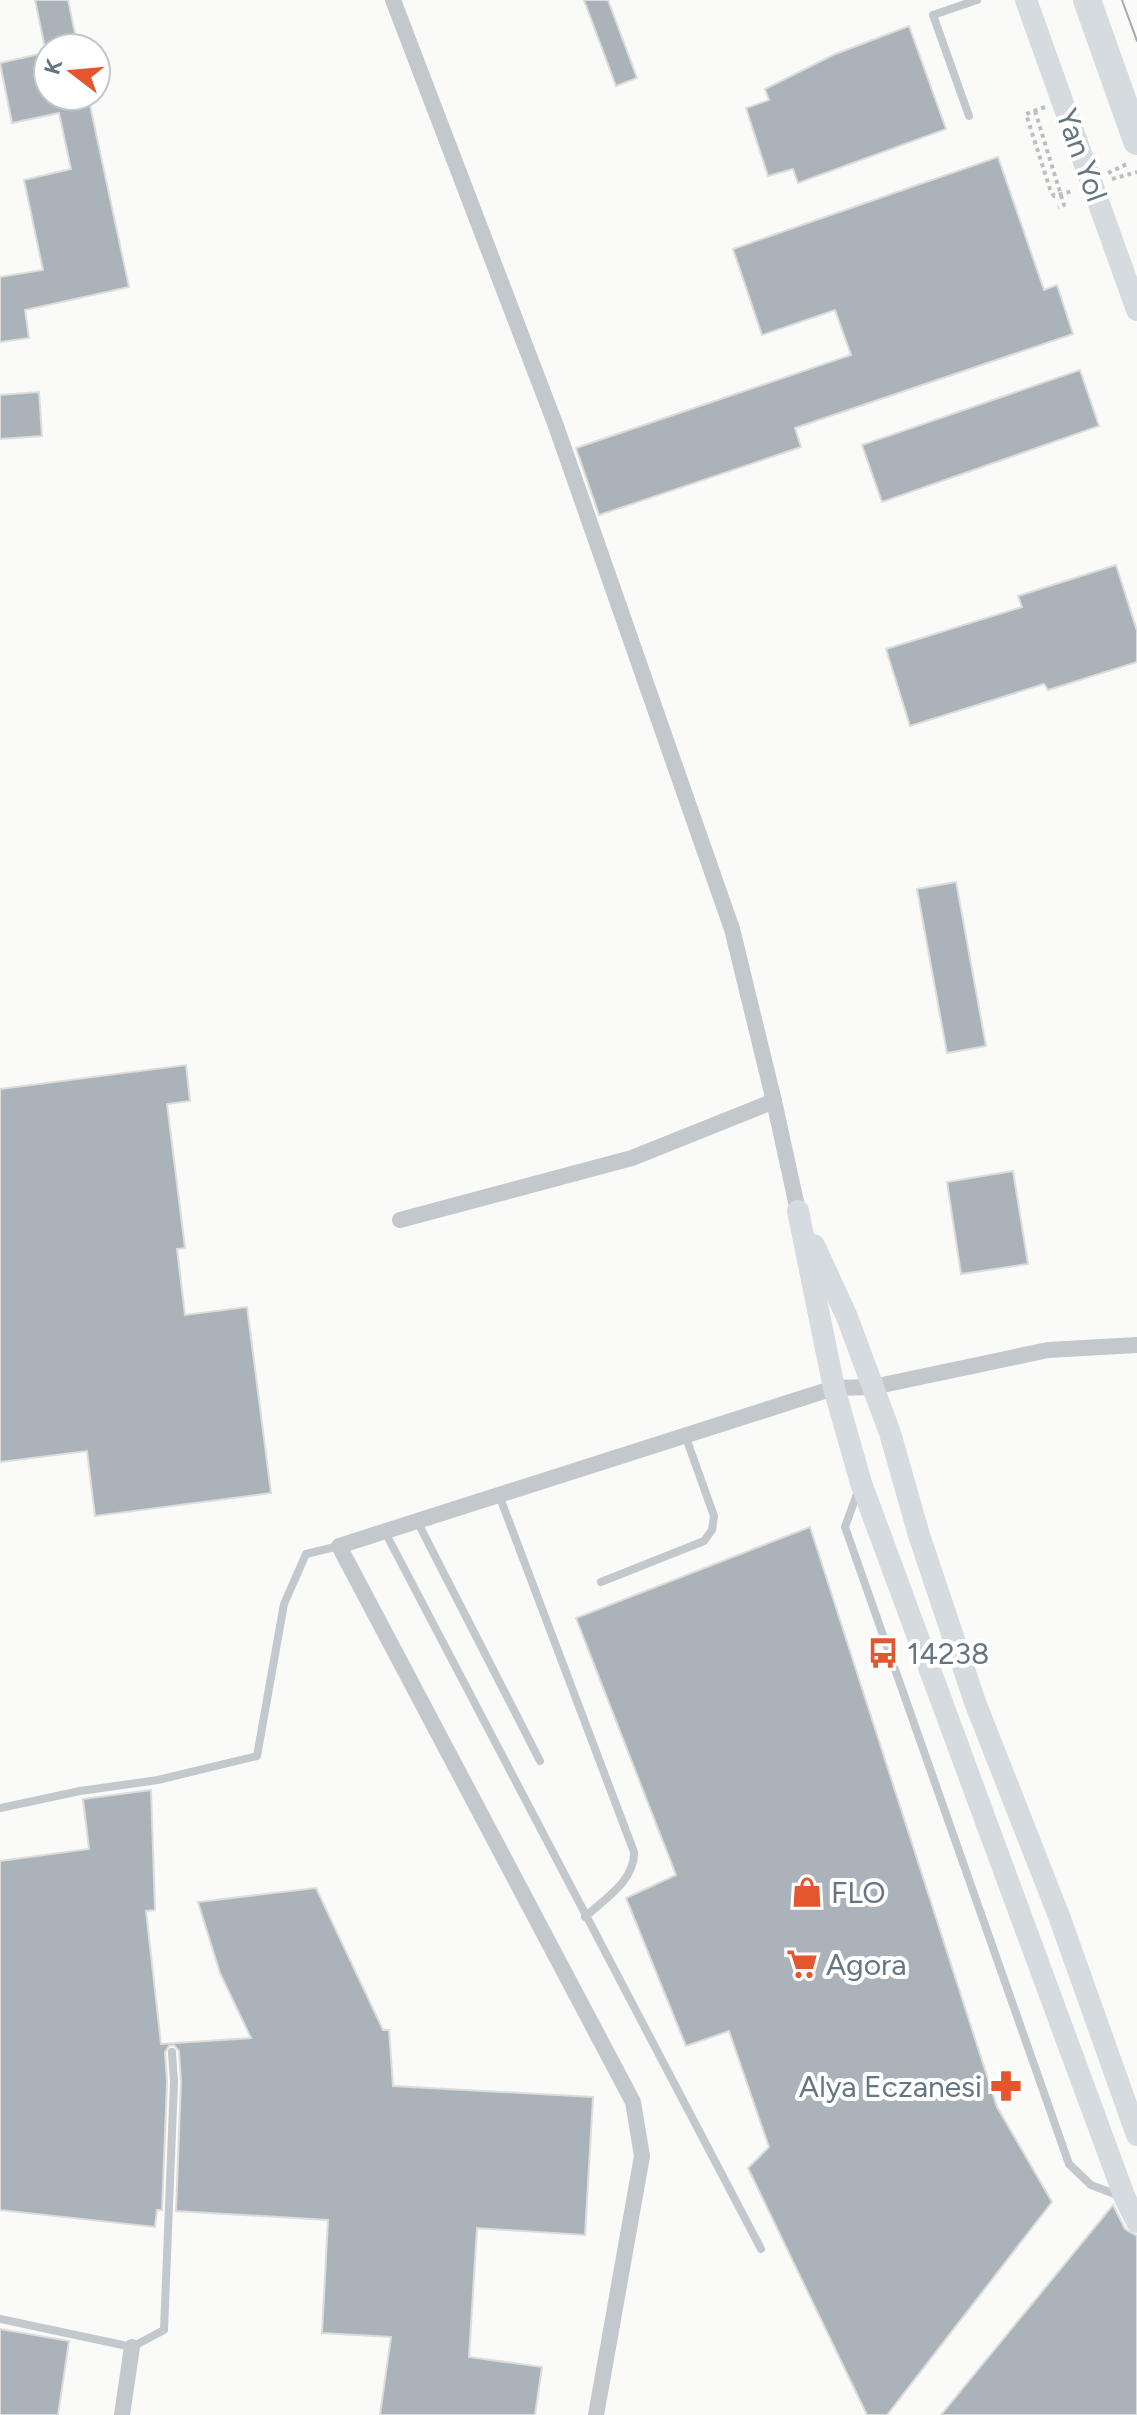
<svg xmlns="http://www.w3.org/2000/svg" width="1137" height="2415" font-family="Figtree,sans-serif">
<rect width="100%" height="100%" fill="#fafaf8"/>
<g fill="#aab3b9" stroke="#dcdcda" stroke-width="2">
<polygon points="35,0 68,0 78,48 45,48"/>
<polygon points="584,0 608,0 637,78 616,86"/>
<polygon points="909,26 946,129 798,183 793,169 768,176 746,108 769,100 765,89 833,55"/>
<polygon points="48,52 48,96 88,96 129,287 25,310 29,338 0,342 0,277 43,270 24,180 71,169 59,113 12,123 0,63"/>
<polygon points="998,157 1044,290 1057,285 1073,334 795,428 801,447 599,515 576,448 851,355 835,310 762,335 733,249"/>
<polygon points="1080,370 1099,426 882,502 862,445"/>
<polygon points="39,392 42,436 0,439 0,395"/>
<polygon points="1116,565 1137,631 1137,662 1048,690 1044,684 910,726 886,649 1022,607 1018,596"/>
<polygon points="956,882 986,1046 947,1053 917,889"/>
<polygon points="186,1065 190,1101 167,1104 185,1248 177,1249 185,1315 247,1307 271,1493 95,1516 87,1451 0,1462 0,1089"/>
<polygon points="1013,1171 1028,1264 961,1274 947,1182"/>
<polygon points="810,1527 997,2107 1052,2202 887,2415 867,2415 748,2168 769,2147 729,2031 686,2046 626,1898 676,1875 576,1618"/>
<polygon points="151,1790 155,1910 146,1911 161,2044 251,2038 220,1973 198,1902 316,1888 383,2030 389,2030 393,2086 593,2097 585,2235 477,2228 469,2357 542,2367 535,2415 380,2415 391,2337 322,2333 328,2220 176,2211 181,2082 179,2051 174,2045 169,2046 165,2052 167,2082 162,2210 157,2210 155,2227 0,2210 0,1861 89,1849 83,1799"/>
<polygon points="1113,2205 1125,2229 1137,2236 1137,2415 941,2415"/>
<polygon points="0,2329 69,2341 58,2415 0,2415"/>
</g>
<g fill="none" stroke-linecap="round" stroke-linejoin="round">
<g stroke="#bbbfc2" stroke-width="4" stroke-dasharray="4 4" stroke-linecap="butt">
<polyline points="1045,107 1026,114 1050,189 1054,196 1073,191"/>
<polyline points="1035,111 1064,205 1058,207"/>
<polyline points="1108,173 1129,163"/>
<polyline points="1112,179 1137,172"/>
</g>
<g stroke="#c3c8cc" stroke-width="8">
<polyline points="969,116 933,15 977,0"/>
<polyline points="858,1491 845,1527 1069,2164 1091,2185 1120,2196"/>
<path d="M499,1495L634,1852C635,1881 604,1899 585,1917"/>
<polyline points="417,1521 540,1761"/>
<polyline points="385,1532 761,2249"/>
<polyline points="601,1582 704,1541 712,1530 714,1516 685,1435"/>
<polyline points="0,1808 80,1791 158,1780 257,1756 284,1604 306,1554 339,1546"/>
<polyline points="0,2319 132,2347 164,2330 174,2082 172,2052"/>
</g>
<g stroke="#c3c8cc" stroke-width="16">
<polyline points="393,0 556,426 732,929 774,1101 798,1211"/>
<polyline points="400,1220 632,1158 774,1101"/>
<polyline points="122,2415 132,2347"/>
<polyline points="596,2415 642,2156 633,2102 339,1546 834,1388 873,1387 1048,1350 1137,1345"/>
</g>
<g stroke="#d6dbdf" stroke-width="22">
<polyline points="1026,0 1137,310"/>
<polyline points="798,1211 834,1388 861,1483 1125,2198 1137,2222"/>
<polyline points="814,1245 847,1317 873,1387 890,1433 919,1535 975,1702 1059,1916 1137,2135"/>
</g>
<polyline stroke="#d6dbdf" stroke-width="28" points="1087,0 1137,141"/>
<polyline stroke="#a2aab0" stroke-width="2" points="1122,0 1137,41"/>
</g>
<defs>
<symbol id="bus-bare" viewBox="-9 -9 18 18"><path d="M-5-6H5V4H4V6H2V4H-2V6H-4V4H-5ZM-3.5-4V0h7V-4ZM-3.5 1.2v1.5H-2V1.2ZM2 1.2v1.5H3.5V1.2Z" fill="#e4572e" stroke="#fff" stroke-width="2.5" paint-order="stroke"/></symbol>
<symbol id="shop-bare" viewBox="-9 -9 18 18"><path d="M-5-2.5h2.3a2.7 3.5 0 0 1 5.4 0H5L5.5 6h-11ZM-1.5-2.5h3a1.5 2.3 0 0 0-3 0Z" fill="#e4572e" stroke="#fff" stroke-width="2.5" paint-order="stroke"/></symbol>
<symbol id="supermarket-bare" viewBox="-9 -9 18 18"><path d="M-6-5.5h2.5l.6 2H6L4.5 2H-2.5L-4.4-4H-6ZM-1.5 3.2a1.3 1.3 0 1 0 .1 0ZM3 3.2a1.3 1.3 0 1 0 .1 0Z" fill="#e4572e" stroke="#fff" stroke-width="2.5" paint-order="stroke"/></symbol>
<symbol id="pharmacy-bare" viewBox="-9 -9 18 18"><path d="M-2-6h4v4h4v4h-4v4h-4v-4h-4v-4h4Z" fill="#e4572e" stroke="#fff" stroke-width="2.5" paint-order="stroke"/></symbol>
</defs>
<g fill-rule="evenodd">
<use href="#bus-bare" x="861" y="1631" width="44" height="44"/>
<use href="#shop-bare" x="785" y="1870" width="44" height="44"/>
<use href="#supermarket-bare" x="780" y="1942" width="44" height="44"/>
<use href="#pharmacy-bare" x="984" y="2064" width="44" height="44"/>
</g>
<g text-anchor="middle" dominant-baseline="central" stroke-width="8" stroke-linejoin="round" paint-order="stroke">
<g font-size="30" fill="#657683" stroke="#fff">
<text transform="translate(1082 155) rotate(70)">Yan Yol</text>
</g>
<g font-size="30" fill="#657683" stroke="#fff" text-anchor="start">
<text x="907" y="1653">14238</text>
<text x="831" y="1892">FLO</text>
<text x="826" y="1964">Agora</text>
<text x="982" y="2086" text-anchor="end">Alya Eczanesi</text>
</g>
</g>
<g transform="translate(72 72) rotate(286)"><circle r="38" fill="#ffffff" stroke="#c1c8cd" stroke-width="2"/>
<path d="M0-6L14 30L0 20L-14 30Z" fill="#e4572e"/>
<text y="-12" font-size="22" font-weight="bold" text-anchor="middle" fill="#657683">K</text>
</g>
</svg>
